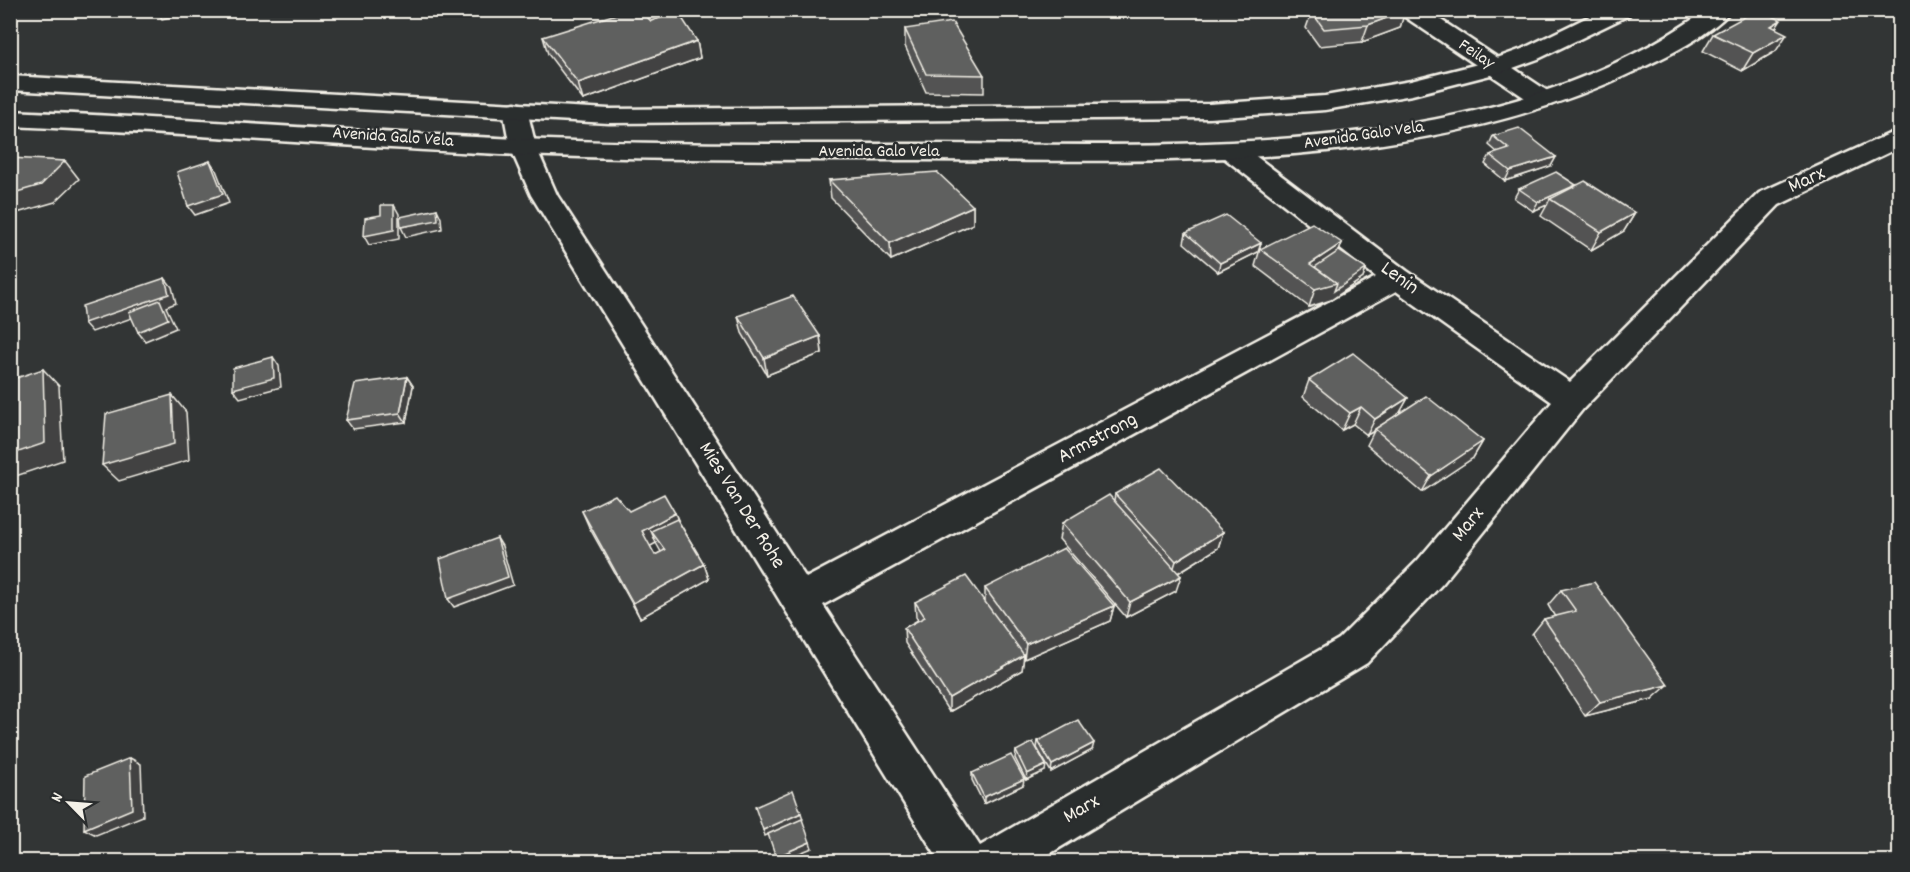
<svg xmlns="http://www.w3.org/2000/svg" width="1910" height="872" font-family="Dekko,sans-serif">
<rect width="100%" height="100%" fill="#323535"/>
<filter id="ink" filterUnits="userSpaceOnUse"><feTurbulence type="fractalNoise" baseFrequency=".0167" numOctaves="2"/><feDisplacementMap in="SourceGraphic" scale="12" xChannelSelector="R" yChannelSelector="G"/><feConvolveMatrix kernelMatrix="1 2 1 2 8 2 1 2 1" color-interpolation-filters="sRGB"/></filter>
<g filter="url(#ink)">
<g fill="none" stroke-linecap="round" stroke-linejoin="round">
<defs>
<g id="minor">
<polygon points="1399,10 1426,10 1552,94 1555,99 1552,104 1543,106 1534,104 1402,15"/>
<path d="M515,103L524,105L527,110L536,147L557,195L806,578L1376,277L1223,157L1219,151L1223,145L1232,143L1241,145L1407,271L1570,382L1759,193L1900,129V147L1779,205L1583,409L1443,583L1367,663L1036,862H940L531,195L510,147L503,110L506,105ZM1396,291L1552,402L1417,561L1339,639L980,846L823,605Z"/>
</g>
<g id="secondary">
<polygon points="1602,10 1632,10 1629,15 1538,59 1502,72 1412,95 1325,110 1209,118 609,123 10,90 10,76 609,109 1209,104 1325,96 1411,81 1486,62 1522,49"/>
<path d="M1706,10H1732C1706,38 1669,55 1635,71C1413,176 1156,160 917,160C785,160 652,160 520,155C350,147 181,133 10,126V111C180,118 350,132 520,139C652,145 785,144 918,144C1170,144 1492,165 1706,10Z"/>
</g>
</defs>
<use href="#minor" stroke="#f4f1e8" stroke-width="5"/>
<use href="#secondary" stroke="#f4f1e8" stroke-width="5"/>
<use href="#minor" fill="#2a2d2e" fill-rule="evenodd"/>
<use href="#secondary" fill="#2a2d2e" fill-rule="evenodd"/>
</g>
<g fill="#525352" stroke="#f4f1e8" stroke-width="1.5" fill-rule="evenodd">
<polygon points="1311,10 1404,10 1400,28 1362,42 1319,46 1306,28 1312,11"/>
<polygon points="1776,28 1776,51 1742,71 1703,51 1713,34"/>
<polygon points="905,29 984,75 984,93 926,92 905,46"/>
<polygon points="543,37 697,41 700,58 583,100 548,54"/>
<polygon points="1493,136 1556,157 1551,166 1505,181 1485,164 1490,155 1497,152 1489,145"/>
<polygon points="829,180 973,206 973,224 891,260 831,198"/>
<polygon points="1576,185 1575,186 1635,213 1624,231 1591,250 1541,216 1547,205 1533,211 1514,198 1519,189"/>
<polygon points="1186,233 1258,252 1218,272 1184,243"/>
<polygon points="1342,243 1339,251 1366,269 1363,278 1331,300 1309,307 1255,266 1260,249"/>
<polygon points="738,316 820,336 822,353 767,375 742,333"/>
<polygon points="407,377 413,386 406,422 353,429 346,420"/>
<polygon points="1309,380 1408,398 1400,412 1483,441 1473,458 1422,492 1367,445 1374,431 1367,435 1353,424 1342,430 1303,397"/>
<polygon points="1115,494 1223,532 1218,548 1178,573 1176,591 1126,617 1059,539 1062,523 1114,500"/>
<path d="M582,511H629L675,513L679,522L704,564L709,579L640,618L589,527ZM656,543L661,552L655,555L650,546Z"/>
<polygon points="985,588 1114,606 1110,621 1024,659 1024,657 1022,670 949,712 905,643 904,628 918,620 916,617 915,602 985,601"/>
<polygon points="1561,590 1652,699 1585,716 1532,634 1544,619 1555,617 1548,605"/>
<polygon points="1038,741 1092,750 1051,772 1037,748"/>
<polygon points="1016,751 1045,771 1026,780 1015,758"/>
<polygon points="972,773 1023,785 984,804 972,780"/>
</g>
<g fill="#424342" stroke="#f4f1e8" stroke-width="1.5">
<polygon points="157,10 198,10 162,19"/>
<polygon points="1405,11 1400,28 1362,42 1368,25"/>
<polygon points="1781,20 1770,37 1771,26"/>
<polygon points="1787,34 1776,51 1742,71 1753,53"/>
<polygon points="697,41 700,58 583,100 578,83"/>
<polygon points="1556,157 1551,166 1505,181 1510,171"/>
<polygon points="65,161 79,179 55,202 10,215 10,194"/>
<polygon points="210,161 216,170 229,203 195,215 188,206"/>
<polygon points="1576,185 1571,194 1550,199 1547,205 1533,211 1538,202"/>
<polygon points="394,205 399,214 399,239 369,245 364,236"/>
<polygon points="973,206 973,224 891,260 890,243"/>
<polygon points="437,209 441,218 442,229 406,237 401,227"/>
<polygon points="1635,213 1624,231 1591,250 1601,232"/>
<polygon points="1261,243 1258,252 1218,272 1220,263"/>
<polygon points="1342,243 1336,260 1312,276 1310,264"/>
<polygon points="1366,269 1363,278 1331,300 1309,307 1315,289"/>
<polygon points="165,278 172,287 176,303 166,307 176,328 145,341 138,332 163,307 92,332 84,323"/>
<polygon points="820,336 822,353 767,375 764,358"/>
<polygon points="273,357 279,366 281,387 240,398 233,389"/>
<polygon points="43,369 59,386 63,460 10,478 10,455"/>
<polygon points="407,377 413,386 406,422 400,413"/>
<polygon points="172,395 186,412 189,460 119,481 102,465"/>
<polygon points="1408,398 1399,414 1375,429 1374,431 1367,435 1375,419"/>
<polygon points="1361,407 1353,424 1342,430 1350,413"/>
<polygon points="1483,441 1473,458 1422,492 1431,476"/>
<polygon points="675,513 681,528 651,531 656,543 649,547 642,531"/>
<polygon points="1223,532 1218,548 1171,577 1176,561"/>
<polygon points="497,538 502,546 513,585 454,607 448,599"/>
<polygon points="704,564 709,579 640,618 633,603"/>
<polygon points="1181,576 1176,591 1126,617 1130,602"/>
<polygon points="1114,606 1110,621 1024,659 1026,644"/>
<polygon points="1024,655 1022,670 949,712 949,698"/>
<polygon points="1668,685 1652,699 1585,716 1600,702"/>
<polygon points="1094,743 1092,750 1051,772 1052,765"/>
<polygon points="130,758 141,764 143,816 96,835 84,829"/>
<polygon points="1046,765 1045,771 1026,780 1027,774"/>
<polygon points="1024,779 1023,785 984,804 984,797"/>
<polygon points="801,813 803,819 765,836 763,830"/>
<polygon points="810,842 812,848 780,861 778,861 776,857"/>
</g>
<g fill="#5f605f" stroke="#f4f1e8" stroke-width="1.5">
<polygon points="629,10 640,10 651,21 678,12 697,41 578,83 543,37"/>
<polygon points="640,10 674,10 675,13 651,21"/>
<polygon points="1313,10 1404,10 1405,11 1368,25 1324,29 1311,11"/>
<polygon points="1757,10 1760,10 1781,20 1771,26 1787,34 1753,53 1713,34"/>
<polygon points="952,22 984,75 926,74 905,29"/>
<polygon points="1519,128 1556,157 1510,171 1490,155 1509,149 1493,136"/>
<polygon points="10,158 65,161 41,185 10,194"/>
<polygon points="210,161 223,194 188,206 177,172"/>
<polygon points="937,172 973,206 890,243 829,180"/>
<polygon points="1556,172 1576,185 1538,202 1519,189"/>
<polygon points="1585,181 1635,213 1601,232 1550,199"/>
<polygon points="381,205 394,205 394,230 364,236 365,218 381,215"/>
<polygon points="437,209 438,220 401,227 400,217"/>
<polygon points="1226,215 1261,243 1220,263 1186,233"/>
<polygon points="1312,223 1342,243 1310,264 1337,283 1315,289 1260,249"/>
<polygon points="1339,251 1366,269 1334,291 1337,283 1315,267"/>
<polygon points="165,278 169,294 84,323 82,306"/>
<polygon points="793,296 820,336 764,358 738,316"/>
<polygon points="160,300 168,319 138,332 129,312"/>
<polygon points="1353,353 1408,398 1375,419 1361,407 1350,413 1309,380"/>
<polygon points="273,357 274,378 233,389 233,368"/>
<polygon points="43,369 45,443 10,455 10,380"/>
<polygon points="407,377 400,413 346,420 355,384"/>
<polygon points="172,395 174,444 102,465 106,414"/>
<polygon points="1426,396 1483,441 1431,476 1375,429"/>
<polygon points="1161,468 1223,532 1176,561 1115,494"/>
<polygon points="664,494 675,513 642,531 655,555 665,550 651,531 677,519 704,564 633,603 582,511 615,495 629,511"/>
<polygon points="1109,495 1181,576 1130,602 1062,523"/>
<polygon points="497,538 508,577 448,599 440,559"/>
<polygon points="1064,548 1114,606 1026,644 985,588"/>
<polygon points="966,576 1024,655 949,698 904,628 925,617 915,602"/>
<polygon points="1594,582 1668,685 1600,702 1544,619 1576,611 1561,590"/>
<polygon points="1078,720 1094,743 1052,765 1038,741"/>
<polygon points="1033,742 1046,765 1027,774 1016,751"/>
<polygon points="1011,755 1024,779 984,797 972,773"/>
<polygon points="130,758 132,809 84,829 85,776"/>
<polygon points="793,790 801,813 763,830 755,807"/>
<polygon points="802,819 810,842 776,857 768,834"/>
</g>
</g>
<g text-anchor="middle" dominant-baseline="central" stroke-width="5" stroke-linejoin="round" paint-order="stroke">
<g font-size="18" fill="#f4f1e8" stroke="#2a2d2e">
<text transform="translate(1476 55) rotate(34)">Feilay</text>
<text transform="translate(1364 136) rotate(-8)">Avenida Galo Vela</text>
<text transform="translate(393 138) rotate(4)">Avenida Galo Vela</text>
<text x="879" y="152">Avenida Galo Vela</text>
</g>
<g font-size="21" fill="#f4f1e8" stroke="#2a2d2e">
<text transform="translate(1807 181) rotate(-25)">Marx</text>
<text transform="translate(1399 279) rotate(36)">Lenin</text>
<text transform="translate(1098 439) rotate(-28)">Armstrong</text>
<text transform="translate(741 506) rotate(58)">Mies Van Der Rohe</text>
<text transform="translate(1469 525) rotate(-51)">Marx</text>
<text transform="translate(1082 810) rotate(-30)">Marx</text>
</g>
</g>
<rect width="1910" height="872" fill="none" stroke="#2a2d2e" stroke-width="36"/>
<rect x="18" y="18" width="1874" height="836" fill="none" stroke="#f4f1e8" stroke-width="2" filter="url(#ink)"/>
<g transform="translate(69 803) rotate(295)" stroke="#2a2d2e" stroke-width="4.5" paint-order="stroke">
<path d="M0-4.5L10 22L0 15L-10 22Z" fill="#f4f1e8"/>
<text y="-9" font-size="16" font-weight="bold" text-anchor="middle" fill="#f4f1e8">N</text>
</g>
</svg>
